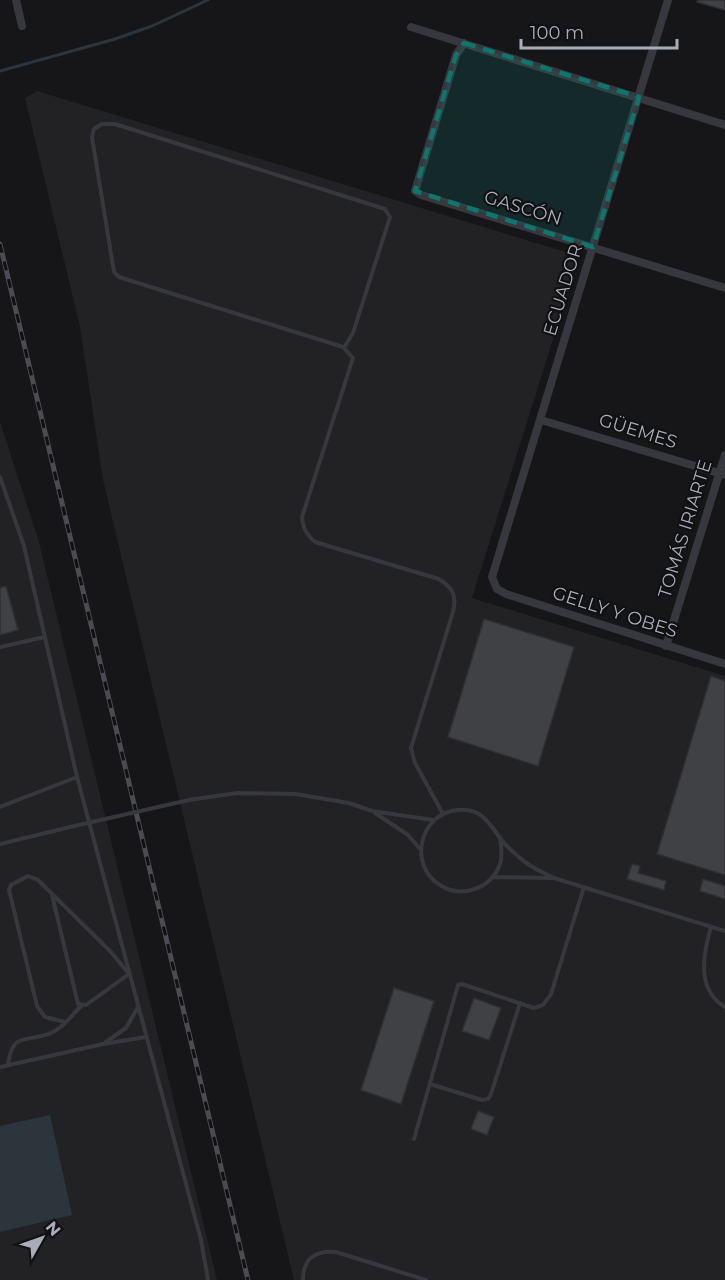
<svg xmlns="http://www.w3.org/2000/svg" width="725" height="1280" font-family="Montserrat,sans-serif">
<rect width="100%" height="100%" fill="#161618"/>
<g fill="#222225">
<polygon points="37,91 579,256 472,598 725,676 725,1280 294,1280 103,480 80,327 25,98"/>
<polygon points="0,422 39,542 217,1280 0,1280"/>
</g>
<polygon fill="#2c353c" points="50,1115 72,1215 0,1232 0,1126"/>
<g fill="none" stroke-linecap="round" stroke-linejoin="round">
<polyline stroke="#2c353c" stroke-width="3" points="0,71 115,39 152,26 208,0"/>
</g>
<g fill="#404145" stroke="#303034" stroke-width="1.5">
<polygon points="698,0 725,0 725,10 697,2"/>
<polygon points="6,586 18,630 0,635 0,588"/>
<polygon points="484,619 574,647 538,766 448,737"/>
<polygon points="711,676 725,681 725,875 657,854"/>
<polygon points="632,864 640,866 638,873 666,881 664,890 627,879"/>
<polygon points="703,879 725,886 725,899 700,891"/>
<polygon points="394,988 434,1001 401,1104 361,1090"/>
<polygon points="474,998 501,1008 489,1040 462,1031"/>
<polygon points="478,1111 494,1117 487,1135 471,1129"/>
</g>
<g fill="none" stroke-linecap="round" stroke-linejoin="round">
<g stroke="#37383d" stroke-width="4">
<path d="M344,348L353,333L390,217L385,209L115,124H102L94,129L92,137L114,272L119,277L343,347L344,348L353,358L302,517C303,528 306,534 315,542L439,579C453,588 457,596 453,612L411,748L415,763L443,814"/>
<polyline points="0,477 24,546 77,777 201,1240 208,1280"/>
<polyline points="0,647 45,637"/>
<polyline points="189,800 237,793 295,794 349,803 372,811 433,820"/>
<polyline points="0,807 77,777"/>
<polyline points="375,813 408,835 420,849"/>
<polyline points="0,844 70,827"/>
<path d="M493,877L554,878C542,872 529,867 519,857C513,852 505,845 500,838C488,821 481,808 457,810C419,814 408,866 440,885C461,899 491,889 500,864C503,855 501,846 500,837"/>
<polyline points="554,878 725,931"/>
<polyline points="52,895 78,1004 86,1005 129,974 111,952 38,880 28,876 11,885 9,890 12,902 37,1006 45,1017 65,1022"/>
<path d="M711,927C703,954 696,990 725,1007"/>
<polyline points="106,1042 126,1028 138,1007"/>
<path d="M8,1065C12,1029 29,1044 53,1032C64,1027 73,1014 81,1006"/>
<polyline points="0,1067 103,1044 146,1037"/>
<polyline points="430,1084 482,1100 488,1099 491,1094 520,1003"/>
<polyline points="414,1139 458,985 462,984 534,1008 543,1005 551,994 584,887"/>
<path d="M303,1280C303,1258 316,1250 336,1252L426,1280"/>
</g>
<g stroke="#37383d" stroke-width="8">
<polyline points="16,0 22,26"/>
<polyline points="668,0 492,577 497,589 506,594 725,664"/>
<polyline points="411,27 725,125"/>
<polyline points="464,43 456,55 415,191 421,195 725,288"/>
<polyline points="541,420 725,475"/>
<polyline points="666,646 725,455"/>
</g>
<defs>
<polyline id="rail" points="0,244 248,1280"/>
</defs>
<use href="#rail" stroke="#4a4c52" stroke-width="5"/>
<use href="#rail" stroke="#111113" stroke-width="3" stroke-dasharray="9" stroke-linecap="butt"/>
<polyline stroke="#37383d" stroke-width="4" points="70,827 189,800"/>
</g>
<path fill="#0f766e" fill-opacity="0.2" stroke="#0f766e" stroke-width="4.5" stroke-dasharray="12 8" stroke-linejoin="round" d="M464,43L639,97L593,247L415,191L456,55Z"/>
<g text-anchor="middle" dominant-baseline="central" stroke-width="4.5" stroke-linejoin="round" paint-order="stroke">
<g font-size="18" fill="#a8adb8" stroke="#111113">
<text transform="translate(523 208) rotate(17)">GASCÓN</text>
<text transform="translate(563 290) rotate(-73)">ECUADOR</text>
<text transform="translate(638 431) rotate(17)">GÜEMES</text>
<text transform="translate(685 529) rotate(-73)">TOMÁS IRIARTE</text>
<text transform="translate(615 612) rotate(18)">GELLY Y OBES</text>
</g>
</g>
<g transform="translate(42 1238) rotate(50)" stroke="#111113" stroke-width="4.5" paint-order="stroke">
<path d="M0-4.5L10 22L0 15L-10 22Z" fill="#a8adb8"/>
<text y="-9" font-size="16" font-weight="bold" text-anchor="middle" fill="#a8adb8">N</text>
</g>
<path d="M521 39v9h156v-9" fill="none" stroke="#a8adb8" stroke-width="3"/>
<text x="530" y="39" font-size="18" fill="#a8adb8" stroke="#111113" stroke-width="4.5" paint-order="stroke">100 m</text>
</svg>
